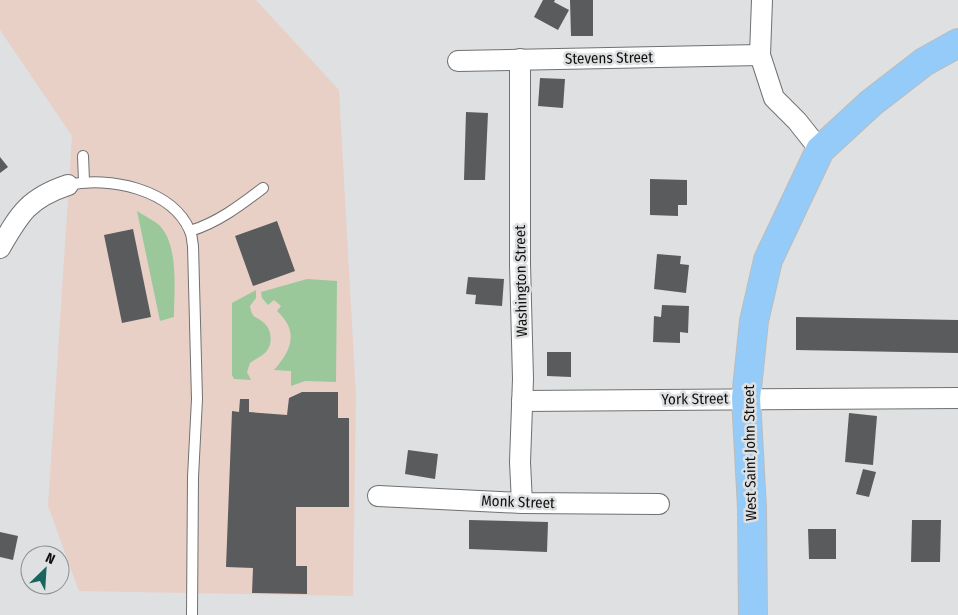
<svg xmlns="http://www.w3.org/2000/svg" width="958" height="615" font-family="'Fira Sans Condensed',sans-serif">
<rect width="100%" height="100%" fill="#dfe0e1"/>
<polygon fill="#e8d0c7" points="0,0 256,0 339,90 356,396 353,596 79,591 48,506 72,136 0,30"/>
<g fill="#9ac89b">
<path d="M137,211C144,216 154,220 160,226C179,246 174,291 174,317L160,321Z"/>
<path d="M307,279L337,281L336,382L305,381L291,386V371L274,370C292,350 299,331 277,311L281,306L274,300L268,305L262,298L261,292Z"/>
<path d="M256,290V298L250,306C252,319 256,316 264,323C272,330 273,344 266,352C262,356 255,359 250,363L247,372L251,380L234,379L232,375V303Z"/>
</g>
<g fill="#5a5b5c">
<polygon points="543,0 555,0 554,2 569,10 558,30 534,17"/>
<polygon points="570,0 593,0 593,36 571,36"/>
<polygon points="540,78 565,79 563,108 538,106"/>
<polygon points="466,112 488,113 485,180 464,180"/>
<polygon points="0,157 8,167 0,173"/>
<polygon points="650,179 687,180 687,205 678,205 678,216 650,215"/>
<polygon points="277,221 295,271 253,286 235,236"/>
<polygon points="133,229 151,317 122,323 104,235"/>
<polygon points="657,254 681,256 680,264 689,265 686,293 654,289"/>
<polygon points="468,277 504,279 502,306 475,304 476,295 466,294"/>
<polygon points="662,305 689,306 688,333 680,332 680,343 653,342 654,316 661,317"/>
<polygon points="796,317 958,320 958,353 796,350"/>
<polygon points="547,352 571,352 571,377 547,376"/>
<polygon points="302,392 338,392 338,418 349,418 349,507 296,507 296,566 307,566 307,594 252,593 253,568 226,567 232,411 239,412 240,399 249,399 249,412 287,415 289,398"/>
<polygon points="849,413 877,416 873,465 845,462"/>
<polygon points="408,450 438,454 435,479 405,474"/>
<polygon points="863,469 876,472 869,497 856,494"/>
<polygon points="469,520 548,522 547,552 469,549"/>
<polygon points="912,520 941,520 940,562 911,562"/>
<polygon points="808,529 836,529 836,559 809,559"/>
<polygon points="0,532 18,536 13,560 0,557"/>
</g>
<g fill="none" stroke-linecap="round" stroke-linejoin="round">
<defs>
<g id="lane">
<polyline points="83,156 84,181"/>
<path d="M68,185C109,176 172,189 190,231C192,235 192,241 193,246L197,399L193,477L192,615"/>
<path d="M190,231C217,223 241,205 263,188"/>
</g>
<g id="street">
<polyline points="762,0 760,55 774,98 797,121 820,150"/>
<polyline points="520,59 520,264 523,379 520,462 522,503"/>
<polyline points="458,61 760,55"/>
<path d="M0,248C20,213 29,198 68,185"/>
<polyline points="522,401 958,398"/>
<polyline points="378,496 522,503 659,504"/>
</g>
<polyline id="primary" points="753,615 752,508 746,398 754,321 768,260 820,150 871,103 924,62 958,43"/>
</defs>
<use href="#lane" stroke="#707172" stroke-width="12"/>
<use href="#street" stroke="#707172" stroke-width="22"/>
<use href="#primary" stroke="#bcbcbc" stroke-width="30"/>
<use href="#lane" stroke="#fff" stroke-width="10"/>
<use href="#street" stroke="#fff" stroke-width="20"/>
<use href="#primary" stroke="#94cbf8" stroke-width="28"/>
</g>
<g text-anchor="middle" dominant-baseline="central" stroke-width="5" stroke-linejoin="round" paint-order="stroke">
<g font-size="15" fill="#101111" stroke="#dfe0e1">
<text transform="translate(609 58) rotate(-1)">Stevens Street</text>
<text transform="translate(521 281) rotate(-91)">Washington Street</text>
<text transform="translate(695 399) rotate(-1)">York Street</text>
<text transform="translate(750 453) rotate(-91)">West Saint John Street</text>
<text transform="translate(518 502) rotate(2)">Monk Street</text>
</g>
</g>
<g transform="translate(45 570) rotate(25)"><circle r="24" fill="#dfe0e1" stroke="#8c8d8e"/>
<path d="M0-4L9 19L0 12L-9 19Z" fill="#18645f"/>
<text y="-8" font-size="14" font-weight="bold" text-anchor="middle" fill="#101111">N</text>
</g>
</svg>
